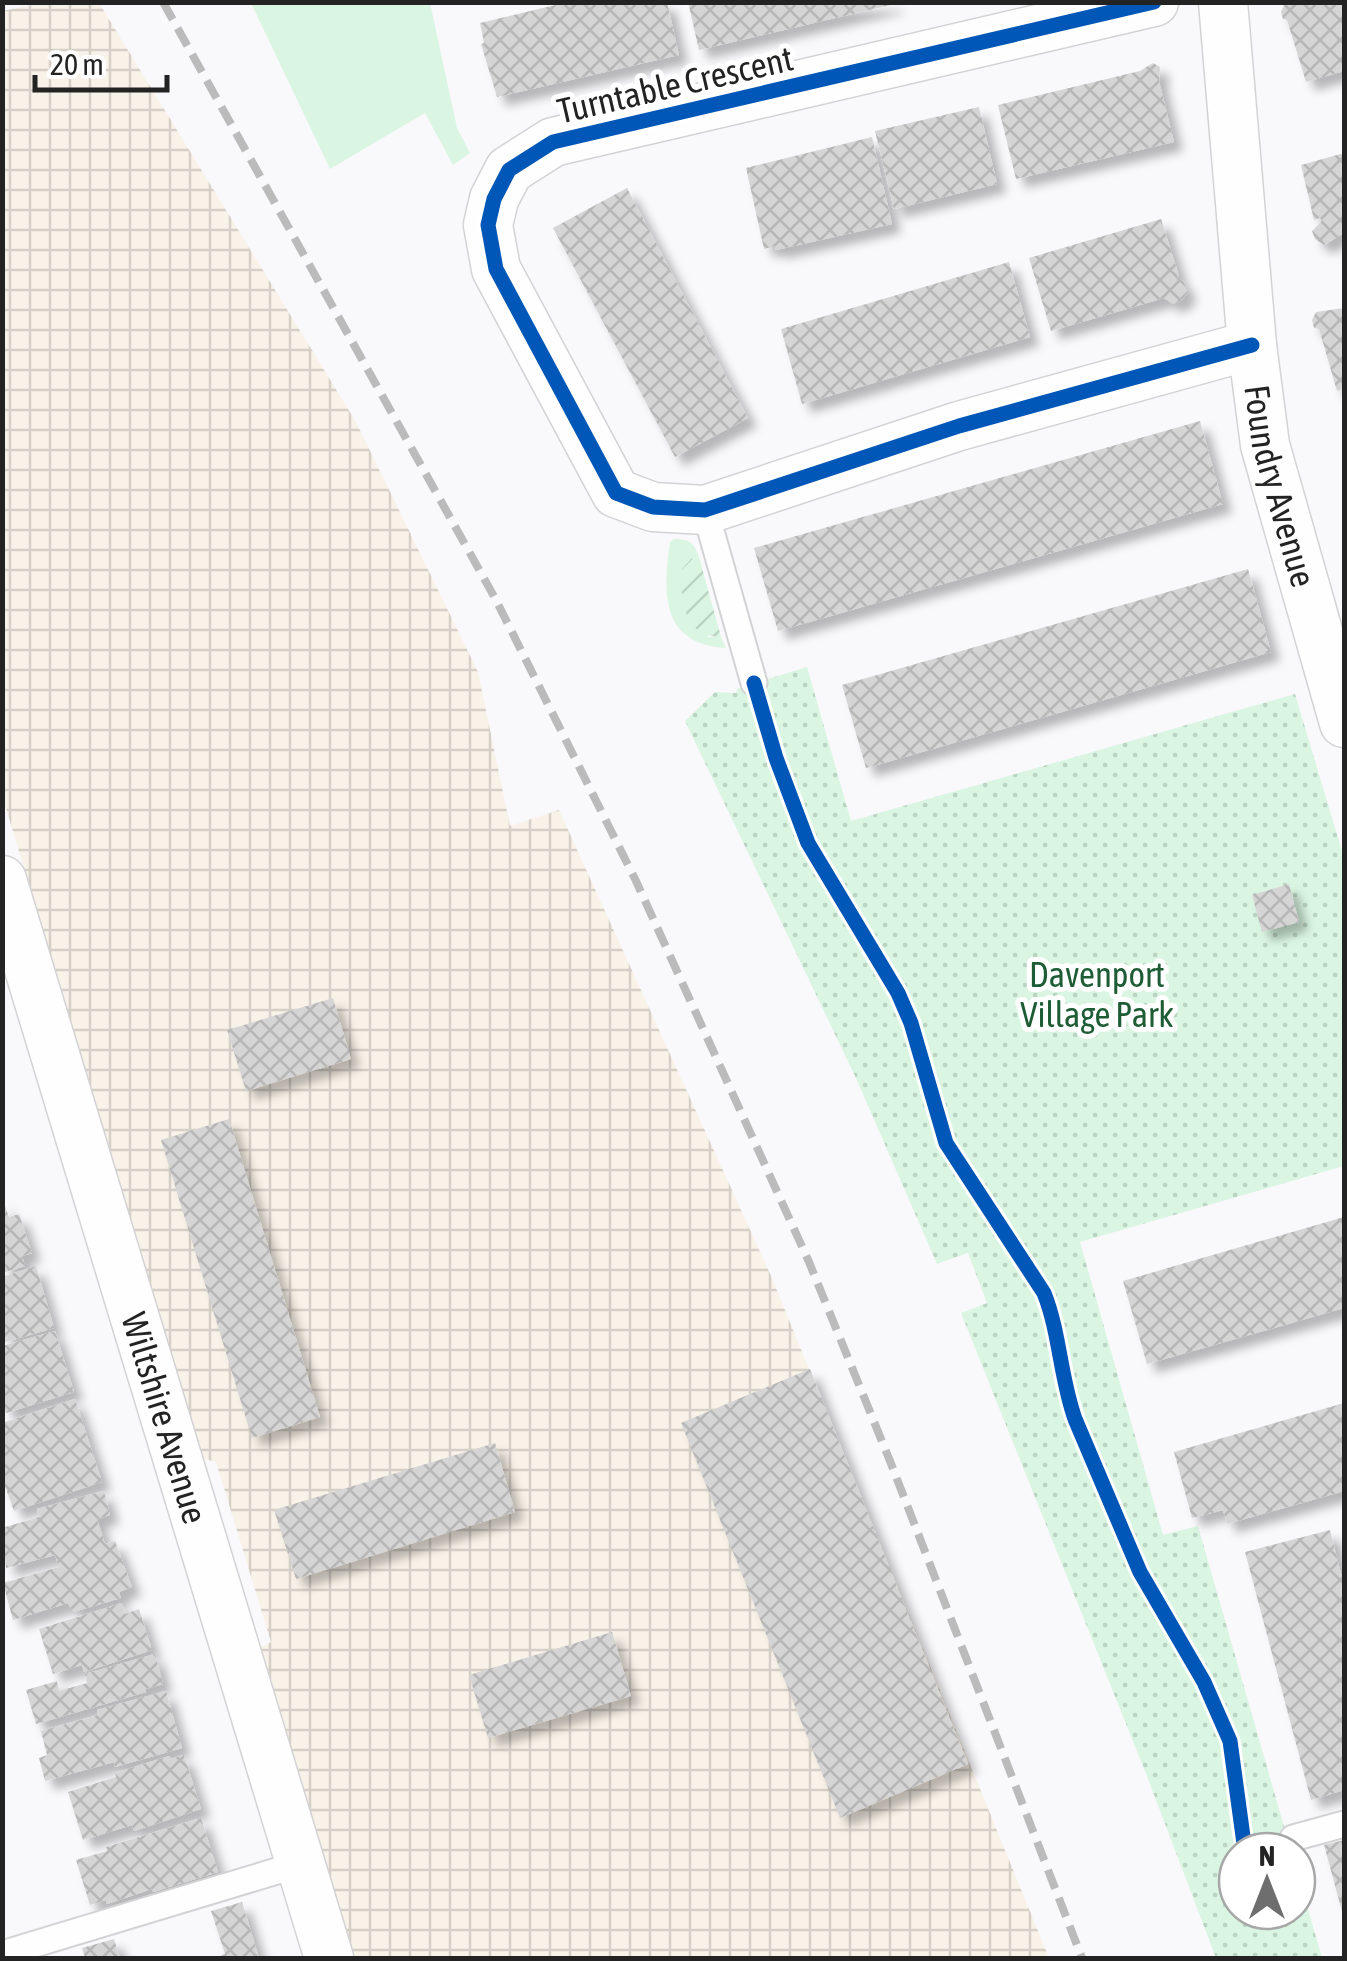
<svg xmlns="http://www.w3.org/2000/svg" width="1347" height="1961" font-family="'Asap Condensed',sans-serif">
<defs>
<pattern id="industrial-grid" width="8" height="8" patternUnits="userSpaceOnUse" patternTransform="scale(2.5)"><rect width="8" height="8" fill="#f9f2e8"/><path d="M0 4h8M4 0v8" fill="none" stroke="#d5cfc7"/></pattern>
<pattern id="park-dots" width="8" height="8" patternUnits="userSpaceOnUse" patternTransform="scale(2.5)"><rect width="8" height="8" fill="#daf6e2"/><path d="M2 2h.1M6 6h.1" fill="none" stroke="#bbd3c2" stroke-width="1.8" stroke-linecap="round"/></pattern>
<pattern id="garden-furrows" width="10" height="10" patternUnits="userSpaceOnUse" patternTransform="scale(2.5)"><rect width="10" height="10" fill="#daf6e2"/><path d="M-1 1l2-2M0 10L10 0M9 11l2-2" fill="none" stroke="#bbd3c2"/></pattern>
<pattern id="building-cross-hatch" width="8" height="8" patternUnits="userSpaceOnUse" patternTransform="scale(2.5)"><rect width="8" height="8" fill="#d6d5d5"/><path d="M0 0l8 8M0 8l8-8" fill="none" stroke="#b7b7b7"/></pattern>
<filter id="shadow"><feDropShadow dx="9" dy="9" stdDeviation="5" flood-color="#0004"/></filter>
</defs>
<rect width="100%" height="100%" fill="#f9f8fb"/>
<polygon fill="url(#industrial-grid)" points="42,3 99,3 356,422 478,672 510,826 559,810 771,1276 1049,1958 355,1958 261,1647 271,1642 216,1462 201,1458 3,798 2,11"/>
<g fill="#daf6e2">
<polygon points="251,3 430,3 457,128 470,153 453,165 425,113 330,169"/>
<path d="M674,539C689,539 694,542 699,557L691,559L708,637H721L726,648C660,644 663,592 670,542Z"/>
</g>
<polygon fill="url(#park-dots)" points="807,667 851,821 1295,694 1344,858 1344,1166 1080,1242 1163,1535 1198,1526 1291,1851 1237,1851 1237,1911 1297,1911 1297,1871 1322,1958 1216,1958 1145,1771 961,1313 987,1303 968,1253 937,1264 855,1076 685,721 715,692 736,693 738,688"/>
<path fill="url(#garden-furrows)" d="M699,557L721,637C683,637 680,599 682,569L691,559Z"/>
<g fill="url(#building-cross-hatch)" filter="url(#shadow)">
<polygon points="568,2 667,2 679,55 497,97 481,44 484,43 480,23"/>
<polygon points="688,2 895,2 895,4 699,50"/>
<polygon points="1295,2 1344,2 1344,71 1306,82 1287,20 1283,19 1281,12 1285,3"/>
<polygon points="1153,63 1160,67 1159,81 1174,142 1016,179 998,105 1140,71"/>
<polygon points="979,107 997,184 894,209 875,131"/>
<polygon points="872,137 892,224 776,250 775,246 764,249 746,168"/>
<polygon points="1344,153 1344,233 1324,245 1315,239 1312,231 1322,221 1320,218 1314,220 1301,165"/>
<polygon points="627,188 748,418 675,457 553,228"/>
<polygon points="1161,219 1179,276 1176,276 1184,282 1187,293 1182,300 1173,304 1164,298 1051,331 1029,258"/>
<polygon points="1009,262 1030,337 802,404 781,329"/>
<polygon points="1344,308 1344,389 1337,391 1319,329 1314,328 1312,320 1316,312"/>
<polygon points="1200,421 1223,504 778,631 754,548"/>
<polygon points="1248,569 1271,652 866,768 842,685"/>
<polygon points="1289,884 1299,922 1262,932 1252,895"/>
<polygon points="333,998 351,1059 246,1091 227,1030"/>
<polygon points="229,1119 320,1417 252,1438 161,1140"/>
<polygon points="2,1198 9,1217 19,1214 32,1253 22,1256 25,1266 2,1273"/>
<polygon points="1344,1217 1344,1308 1147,1364 1123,1281"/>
<polygon points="36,1266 54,1328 2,1343 2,1277"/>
<polygon points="55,1331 74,1392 6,1413 2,1403 2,1346"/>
<polygon points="810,1369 968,1764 840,1818 681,1423"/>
<polygon points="75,1399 102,1482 14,1511 2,1478 2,1423"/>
<polygon points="1344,1403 1344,1491 1227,1524 1223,1510 1192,1518 1174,1452"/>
<polygon points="495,1443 515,1512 296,1579 274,1510"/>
<polygon points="104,1491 110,1515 97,1519 105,1544 115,1541 132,1587 119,1592 121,1598 73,1612 68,1603 13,1620 3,1583 59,1567 55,1555 6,1568 2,1528 39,1517 37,1509"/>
<polygon points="1330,1530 1344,1586 1344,1790 1311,1800 1245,1552"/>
<polygon points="122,1603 125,1614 139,1609 152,1650 84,1672 82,1665 53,1674 39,1629"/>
<polygon points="612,1632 631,1696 488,1738 469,1675"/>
<polygon points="155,1654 163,1684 146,1689 146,1692 36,1724 26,1690 57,1681 59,1691 87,1683 85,1674"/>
<polygon points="166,1691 182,1748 115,1767 114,1762 45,1781 39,1758 47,1755 41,1731 98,1715 97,1710"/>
<polygon points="184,1755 201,1809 134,1831 132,1825 83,1840 68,1792 116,1777 115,1773 169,1756 171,1759"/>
<polygon points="201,1818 218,1872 153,1892 152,1889 107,1904 106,1900 90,1905 76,1860 107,1851 106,1847"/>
<polygon points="1344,1840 1344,1915 1343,1915 1324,1845"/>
<polygon points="242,1902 259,1958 214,1958 225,1954 211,1911"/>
<polygon points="114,1939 120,1958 85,1958 82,1948"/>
</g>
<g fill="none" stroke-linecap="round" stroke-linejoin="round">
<defs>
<g id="lane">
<polyline points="705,510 754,683"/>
<polyline points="1293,1838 1344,1824"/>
<polyline points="2,1954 300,1864"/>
</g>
<g id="street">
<polyline points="1154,2 553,142 509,170 494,199 488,225 496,269 616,493 653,507 705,510 959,426 1252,345"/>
<path id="s1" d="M1223,2L1252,345L1265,445L1344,723"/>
<path id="s2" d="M2,880L329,1958"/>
</g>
</defs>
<use href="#lane" stroke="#d3d3d5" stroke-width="29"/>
<use href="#street" stroke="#d3d3d5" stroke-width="51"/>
<use href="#lane" stroke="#fefefe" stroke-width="25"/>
<use href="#street" stroke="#fefefe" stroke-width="48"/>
<polyline stroke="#bcbbbc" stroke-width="8" stroke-dasharray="20 10" stroke-linecap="butt" points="163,2 496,600 636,881 809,1262 890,1461 1082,1958"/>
<defs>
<g id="cycleway">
<polyline points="1154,2 553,142 509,170 494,199 488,225 496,269 616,493 653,507 705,510 959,426 1252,345"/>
<path d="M754,683L776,758L808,843L898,993L911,1023L946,1143L1044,1293C1060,1333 1060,1377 1075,1419L1140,1572L1204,1682L1230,1741L1245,1851"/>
</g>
</defs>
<use href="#cycleway" stroke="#fff" stroke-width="21"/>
<use href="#cycleway" stroke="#0057b8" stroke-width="15"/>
</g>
<g text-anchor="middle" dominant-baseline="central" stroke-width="10" stroke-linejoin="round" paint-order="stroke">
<g font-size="35" fill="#232324" stroke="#fff">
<text transform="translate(675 84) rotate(-13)">Turntable Crescent</text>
<text stroke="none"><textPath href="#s1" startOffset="488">Foundry Avenue</textPath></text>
<text stroke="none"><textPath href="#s2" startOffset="562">Wiltshire Avenue</textPath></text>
</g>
<g font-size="35" fill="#1d5c34" stroke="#fff">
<text x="1097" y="974">Davenport<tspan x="1097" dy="40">Village Park</tspan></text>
</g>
</g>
<rect width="1347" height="1961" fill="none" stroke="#232324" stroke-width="10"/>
<g transform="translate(1267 1881)"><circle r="48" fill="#ffffff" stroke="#a7a7a7" stroke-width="2.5"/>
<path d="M0-8L18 38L0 25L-18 38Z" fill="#6e6e6f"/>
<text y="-15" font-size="28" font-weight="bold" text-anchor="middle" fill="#232324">N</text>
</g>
<path d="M35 75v15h132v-15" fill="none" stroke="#232324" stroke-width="5"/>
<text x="50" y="75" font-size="30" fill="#232324" stroke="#ffffff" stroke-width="8" paint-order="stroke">20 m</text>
</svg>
